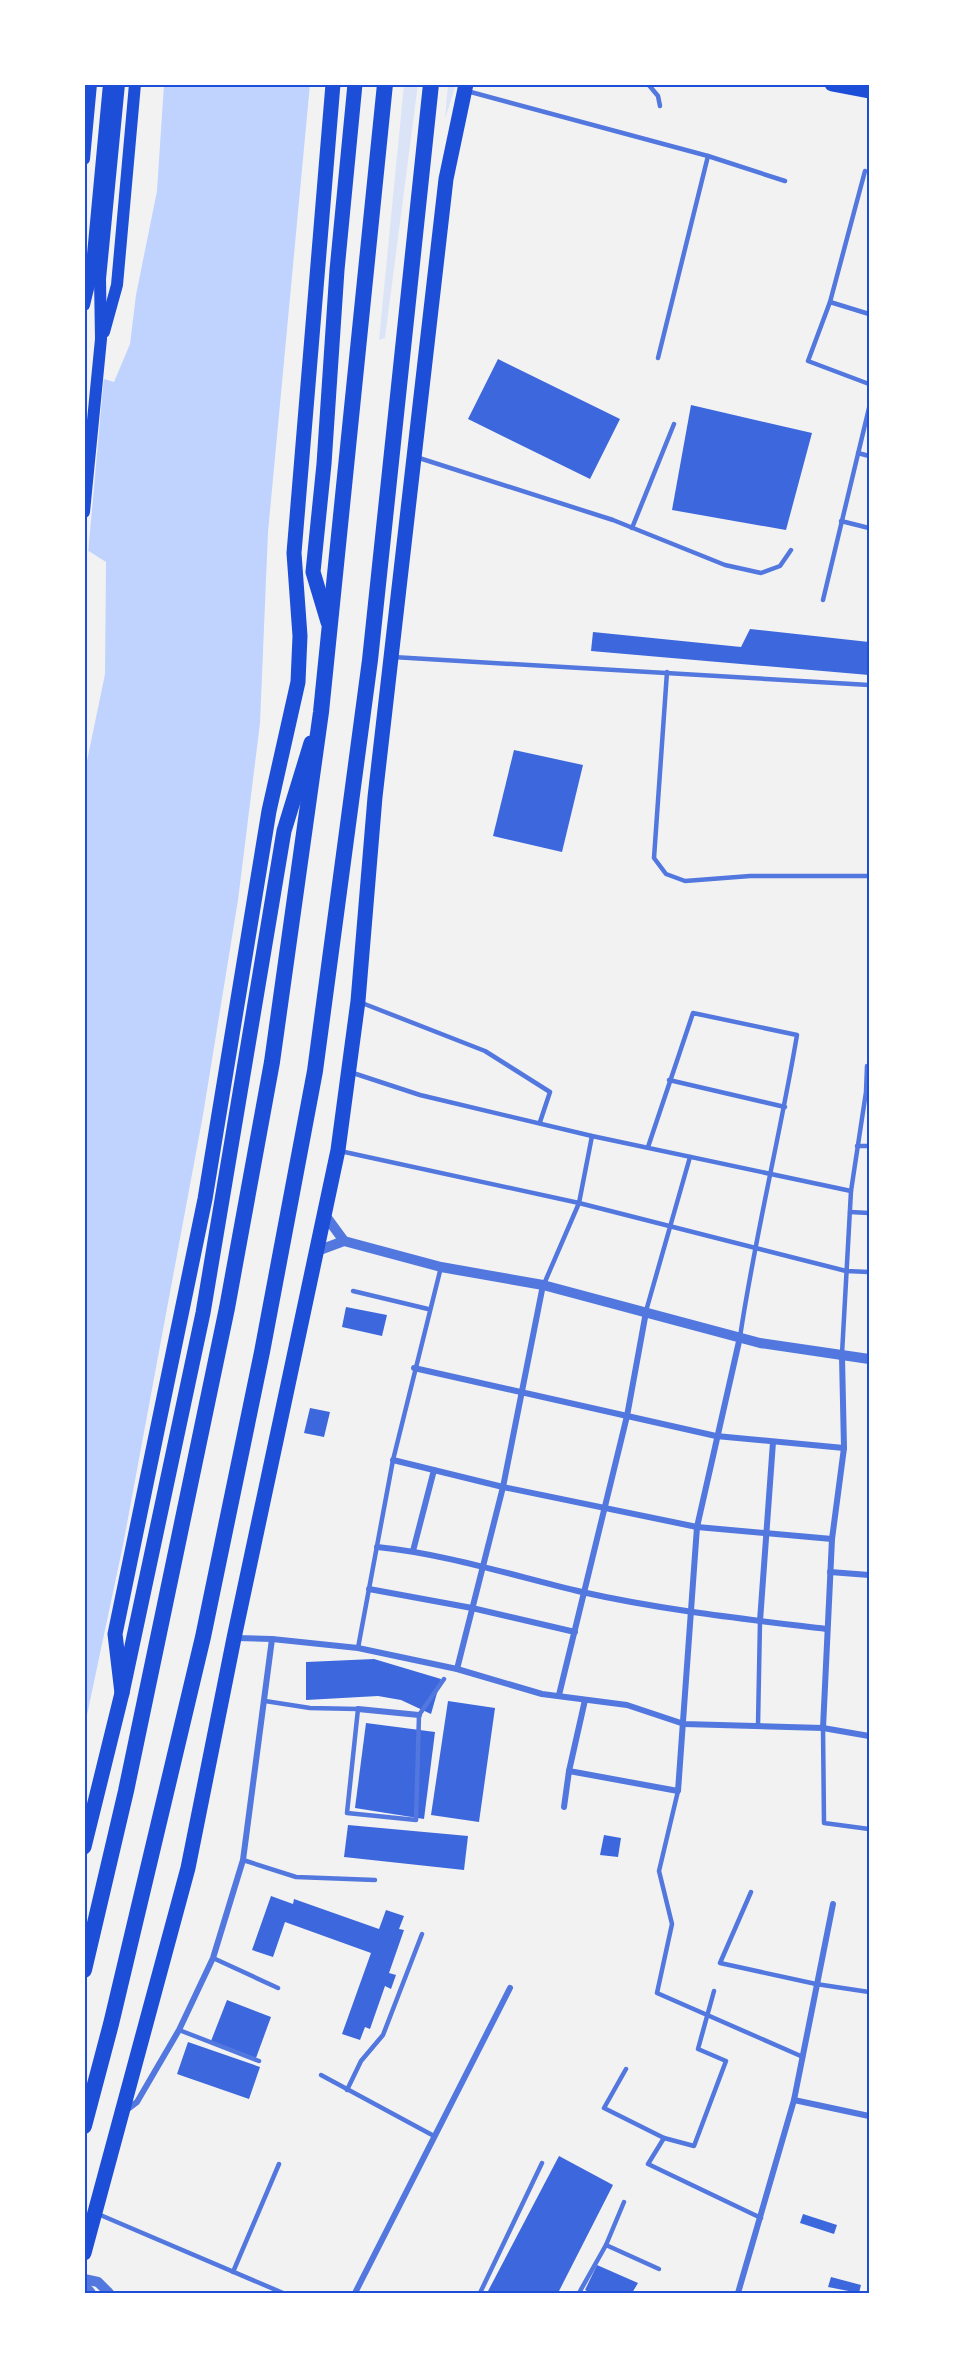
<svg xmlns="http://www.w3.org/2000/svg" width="953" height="2377" font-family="Roboto,sans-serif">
<rect width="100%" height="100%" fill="#f2f2f2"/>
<g fill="#dbe4f7">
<polygon points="404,84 418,84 385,338 379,340"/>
<polygon points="448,84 456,84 445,119"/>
</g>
<polygon fill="#bfd3fe" points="164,84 310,84 268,532 260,723 238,900 203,1115 123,1545 84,1729 84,818 87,761 105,674 106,562 84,548 84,373 114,382 130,344 136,295 157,191"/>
<polygon fill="#f2f2f2" points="84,370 104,376 88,554 84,552"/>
<g fill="#3d67dc">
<polygon points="498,359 620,419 590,479 468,419"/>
<polygon points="691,405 812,433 786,530 672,510"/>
<polygon points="750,629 869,642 869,675 591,651 593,632 741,647"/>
<polygon points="514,750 583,765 562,852 493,836"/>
<polygon points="346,1307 387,1315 382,1336 342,1327"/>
<polygon points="310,1408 330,1412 324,1437 304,1433"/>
<polygon points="374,1659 441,1679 431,1714 401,1700 378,1696 306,1700 306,1662"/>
<polygon points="448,1701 495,1708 479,1822 431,1815"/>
<polygon points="366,1723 435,1732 424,1819 355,1808"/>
<polygon points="348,1825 468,1836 464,1870 344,1857"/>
<polygon points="604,1835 621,1838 618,1857 600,1855"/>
<polygon points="271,1896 293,1904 294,1899 379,1929 386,1910 404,1916 399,1929 404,1930 389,1973 396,1975 391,1989 385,1986 370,2029 365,2027 360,2040 342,2034 371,1953 285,1922 273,1957 252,1950"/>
<polygon points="227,2000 271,2017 256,2058 211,2041"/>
<polygon points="188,2042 260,2067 249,2099 177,2074"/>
<polygon points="559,2156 613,2185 558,2293 487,2293"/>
<polygon points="803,2214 837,2225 834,2234 800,2223"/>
<polygon points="597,2265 638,2283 632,2293 591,2293 585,2290"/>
<polygon points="831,2277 861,2285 859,2293 828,2287"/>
</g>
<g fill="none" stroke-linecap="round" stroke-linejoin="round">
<g stroke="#5277de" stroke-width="4.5">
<polyline points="648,84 658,96 660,106"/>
<polyline points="467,91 708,156 785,181"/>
<polyline points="865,171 830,302 808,361 869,384"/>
<polyline points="830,302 869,314"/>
<polyline points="658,358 708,156"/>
<polyline points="858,453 869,456"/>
<polyline points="416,457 613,520 725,565 761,573 780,566 791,550"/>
<polyline points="841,521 869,528"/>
<polyline points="632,528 674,424"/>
<polyline points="823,600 869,408"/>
<polyline points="393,657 869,685"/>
<polyline points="667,672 654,858 666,874 685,881 750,876 869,876"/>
<polyline points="362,1003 485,1051 550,1092 540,1122"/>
<polyline points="353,1073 420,1095 592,1136 851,1191"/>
<polyline points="669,1080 785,1107"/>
<polyline points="857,1146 869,1146"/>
<path d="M648,1147L693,1013L797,1035C780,1136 755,1236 740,1337"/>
<polyline points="340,1151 579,1203 846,1271 869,1272"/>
<polyline points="850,1212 869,1213"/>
<polyline points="544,1284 579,1203 592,1136"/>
<polyline points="353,1291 428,1309"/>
<polyline points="646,1311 690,1157"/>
<polyline points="842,1354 851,1191 866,1092 867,1066"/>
<polyline points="358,1648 393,1460 441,1267"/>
<polyline points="265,1701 310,1708 358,1709 347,1813 416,1820 419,1715 444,1679"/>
<polyline points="758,1725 760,1621"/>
<polyline points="823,1728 824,1823 869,1829"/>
<polyline points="678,1791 659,1871 672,1924 657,1993 803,2057"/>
<polyline points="243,1860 296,1877 375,1880"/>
<polyline points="751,1892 720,1963 816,1984 869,1992"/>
<polyline points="213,1958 278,1988"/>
<polyline points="179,2030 259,2061"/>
<polyline points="626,2069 604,2108 664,2138 694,2146 726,2061 698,2049 714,1991"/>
<polyline points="321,2075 434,2136"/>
<polyline points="347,2090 361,2061 383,2035 422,1934"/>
<polyline points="664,2138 648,2164 761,2218"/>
<polyline points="98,2214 283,2293"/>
<polyline points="606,2245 659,2269"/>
<polyline points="233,2272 279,2164"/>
<polyline points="480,2293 542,2163"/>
<polyline points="579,2293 606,2245 624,2202"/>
</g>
<g stroke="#5277de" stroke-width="6">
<polyline points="414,1368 716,1436 844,1448"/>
<polyline points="393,1460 503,1487 697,1527 832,1539"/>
<path d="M377,1547C447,1554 514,1576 582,1592C662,1610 744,1619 826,1629"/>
<polyline points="413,1551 434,1470"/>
<polyline points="830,1572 869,1575"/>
<polyline points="369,1589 472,1608 575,1632"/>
<polyline points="760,1621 773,1442"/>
<polyline points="236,1638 272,1639 358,1648 457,1669 542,1694 627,1705 684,1724 823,1728 869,1736"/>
<polyline points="457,1669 503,1487 543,1285"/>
<polyline points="559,1695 627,1416 646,1312"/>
<polyline points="585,1700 569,1771 678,1791 697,1527 740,1337"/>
<polyline points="358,1709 419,1715"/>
<polyline points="823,1728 832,1539 844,1448 842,1357"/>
<polyline points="564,1807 569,1771"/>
<polyline points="794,2100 869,2116"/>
<polyline points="125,2111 137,2102 179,2030 213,1958 243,1860 272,1639"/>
<polyline points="355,2293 510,1988"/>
<polyline points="738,2293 794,2100 833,1904"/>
</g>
<g stroke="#5277de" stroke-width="10">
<polyline points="325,1215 344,1241"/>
<polyline points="317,1251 344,1241 441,1267 543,1285 760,1343 869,1359"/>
<polyline points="84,2279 98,2282 109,2293"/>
<polyline points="84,2285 91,2293"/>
</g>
<g stroke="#1d4ed8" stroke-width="12">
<polyline points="84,159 91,84"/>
<polyline points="84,305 91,276 109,84"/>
<polyline points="104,332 117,285 135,84"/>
<polyline points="84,512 101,339 100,279 119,84"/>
</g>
<g stroke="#1d4ed8" stroke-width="15">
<polyline points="832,84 869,91"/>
<polyline points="328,622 313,572 324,464 337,270 355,84"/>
<polyline points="122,1693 115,1634 205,1199 269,811 298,682 300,636 294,553 333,84"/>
<polyline points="84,1847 122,1693 203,1313 284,831 311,743"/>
<polyline points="84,2253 188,1868 234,1638 338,1150 358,1001 375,797 446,179 466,84"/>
</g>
<g stroke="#1d4ed8" stroke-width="16">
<polyline points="84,1970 126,1791 227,1308 272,1062 321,712 385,84"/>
<polyline points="84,2126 111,2024 203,1637 262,1352 315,1071 370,660 431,84"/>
</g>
</g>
<rect width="953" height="2377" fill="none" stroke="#ffffff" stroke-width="171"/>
<rect x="86" y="86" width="782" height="2206" fill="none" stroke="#1d4ed8" stroke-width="2"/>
</svg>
